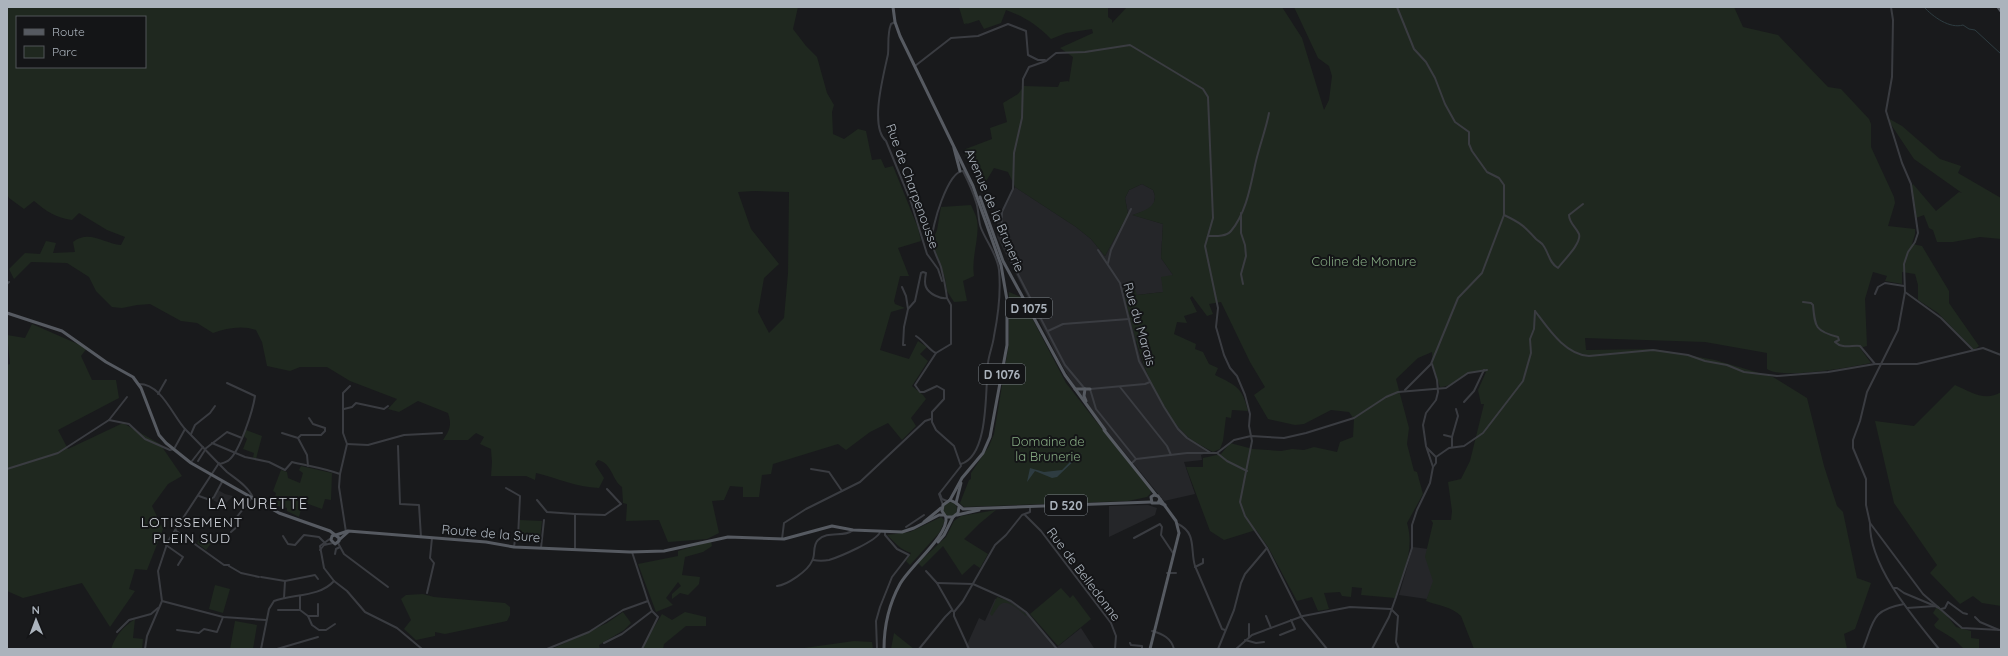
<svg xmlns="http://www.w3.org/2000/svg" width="2008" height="656" font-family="Quicksand,sans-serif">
<rect width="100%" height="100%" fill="#191a1c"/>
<g fill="#252629">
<polygon points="1142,184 1153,190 1155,196 1154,203 1150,209 1133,215 1163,224 1161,258 1173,275 1163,292 1137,295 1136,342 1142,362 1158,396 1188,437 1210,452 1201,455 1202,460 1184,462 1195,494 1164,501 1106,430 1075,387 1060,362 997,237 999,227 994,218 996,214 1003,212 1015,187 1076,227 1091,239 1105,256 1128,214 1125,198 1129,190"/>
<polygon points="218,490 225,494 233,496 225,504 221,502 220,504 213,500"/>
<polygon points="1148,505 1157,508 1155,515 1109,537 1109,506"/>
<polygon points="1413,547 1428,549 1443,562 1427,599 1399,595"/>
<polygon points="995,599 1010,600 1028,615 1056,648 1081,628 1094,648 1093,649 969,649 966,647 979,618 985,621"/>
</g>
<g fill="#1f281f" fill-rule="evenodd">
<path d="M7,7H798L793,29L806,46L817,57L827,93L834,105L832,112L833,134L844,139L858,129L866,131L872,160L881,159L885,168L893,166L918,228L921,241L898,248L909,276H900L894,301L895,304L905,308L891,312L880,350L909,359L918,341L927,347L920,354L928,361L912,386L923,395L926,399L911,418L916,426L902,440L888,423L870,432L846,450L838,444L773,464L771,474L762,475L759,497H743V487L730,486L724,500L712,501L719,533L707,539L668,542L659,520L626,521L627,504L623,503L622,487C612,480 612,463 598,460L595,464L604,478L599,488C576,487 557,478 536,473L535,480L526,476H491L492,462L491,449L480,444L484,437L476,433L468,440H443C450,430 452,425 448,413L418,401L399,412L388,409L397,399L350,381L327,367H300L290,371L267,366L262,342L256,330C242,325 227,328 213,333L197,323L181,321L150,304L137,305L122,308L112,307L96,291L89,277L67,263L31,262L14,279L9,269L25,253L40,254L46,241L56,243L53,253L75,252L73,242C89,229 105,244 121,245L125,237L107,230L79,213L72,220C56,218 46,211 34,201L24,209L9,198L7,194ZM17,17H145V67H17ZM754,191L789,192L788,273L784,318L769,333L758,312L764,278L779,264L751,229L738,192Z"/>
<path d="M959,7H1108V17L1112,20V23L1127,7H1282L1302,38L1324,110L1329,100L1332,76L1329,66L1318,58L1294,7H1734L1743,27L1778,35L1828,87L1841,89L1869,119L1871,124V147L1894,197L1895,203L1888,226L1915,229V234L1912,244L1922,246L1949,291V303L1979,346L1974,350L1938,313L1918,300V285L1915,274L1902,272V284L1885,281L1887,276L1873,272L1865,299L1867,346L1860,348L1871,363C1851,367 1782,380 1767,369V353L1705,342L1585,338L1586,350L1654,349L1715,360L1773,377L1807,398L1824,466L1837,506L1843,512L1857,578L1871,583L1855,629L1844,634L1847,649H1474L1461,616C1451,606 1439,606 1426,601L1433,581L1425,557L1433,523L1431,520H1451L1452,511L1448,482L1461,479L1470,461L1484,404H1481L1478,390L1486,372C1464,367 1459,386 1440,387L1433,366L1432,352L1418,358L1396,379L1409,428L1407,444L1414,471L1417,472L1423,494L1407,523C1415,550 1403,573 1395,598L1361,595L1362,588L1352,587L1351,597L1342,596L1340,592L1324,593L1329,609L1318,611L1312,597L1297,601L1268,547L1256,530L1224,540L1210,531L1186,467H1203V458L1221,454L1230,443L1253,449L1281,451L1292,449L1304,450L1314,447L1337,452L1340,442L1353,437L1354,419L1349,412L1331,410L1304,424L1295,425L1268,419L1254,395L1265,387L1250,362L1221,302L1209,304L1213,314L1207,316L1192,296L1190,298L1197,312L1184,316L1187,323L1177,322L1174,334L1196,344L1195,349L1203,352L1209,364L1218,368L1215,375C1237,386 1242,387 1248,411L1232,410L1231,418L1226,417L1223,441L1220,449L1213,452C1205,447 1194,443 1187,436C1147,397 1136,341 1123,289L1134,287L1137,295L1163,292L1161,277L1173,275L1161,258L1163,224L1132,215C1145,211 1160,206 1153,190L1142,184L1129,190L1125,198L1128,214L1105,256L1091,239L1076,227L1015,187L1008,172L994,168L982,188L963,150L992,139L990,128L1007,122L1003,103L1018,94L1024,86L1058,87L1060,82L1068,81L1069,82L1073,57L1060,48L1093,33L1092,29L1066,33L1051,39C1037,25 1025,17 1006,10L1001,23L984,29L979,20L964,25L968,23L964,24Z"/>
<polygon points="1886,117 1902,126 1940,159 1961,166 1958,173 2001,198 2001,239 1980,237 1953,242 1937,242 1933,230 1929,228 1924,215 1916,218 1911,187 1913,184 1936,211 1959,192 1962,193 1914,159"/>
<path d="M971,205C973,210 976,215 977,220C980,237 971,257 974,276L963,281L967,301L954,302L947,291L945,278L935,250L933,239L937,230L941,207Z"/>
<polygon points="1009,292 1021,297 1066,383 1150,490 1151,493 1147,497 1128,501 964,507 960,503 969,480 971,479 971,473 989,446 994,434 1009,343"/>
<polygon points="32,324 87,348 81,356 92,380 116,380 119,398 58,430 68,449 123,423 160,444 182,476 168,484 152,506 163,529 147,570 135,569 129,589 135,591 110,627 82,583 23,598 7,591 7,365 10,364 7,335 25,338"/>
<path d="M1955,385C1971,392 1985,402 2001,392V606L1982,603L1973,596L1960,604L1930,573L1937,565L1894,503L1875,421L1914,426Z"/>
<polygon points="246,430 262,436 256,459 253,458 254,453 243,449 247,439 244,436"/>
<polygon points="301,466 332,473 331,500 325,499 322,509 303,502 299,517 287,511 287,508 273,505 276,493 273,491 281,470 287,472 288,478 300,483 303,473 299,470"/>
<circle cx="950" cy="509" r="7"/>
<polygon points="996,510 979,524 964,539 988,554 980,568 974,564 962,575 943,546 922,567 918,563 946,537 954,521 961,516"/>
<path d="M941,517L945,521L939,533L910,565L906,561L911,553C898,548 897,544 887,535L910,532Z"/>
<polygon points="520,520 542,521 540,538 519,537"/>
<polygon points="203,534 213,541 206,550 197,543"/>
<polygon points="711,541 712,546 703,552 685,557 682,575 700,577 699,584 688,595 680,593 672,599 672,594 681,586 678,582 666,598 673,605 656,612 638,564 678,556 678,563 678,551"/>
<polygon points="215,585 230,589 223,613 209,609"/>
<polygon points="1061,588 1070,598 1073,595 1091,619 1058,646 1030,614"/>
<polygon points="423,594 434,597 505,603 510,607 510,615 507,621 445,634 435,632 435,636 416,640 404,629 411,620 401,599 406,595"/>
<path d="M997,597L1006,600L1027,615L1026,616C1021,612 1008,599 1001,604C998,606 994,613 992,616L990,614Z"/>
<polygon points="1938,605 1956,627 1971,631 1971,638 1979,639 1979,649 1964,649 1954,639 1936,628 1934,625 1939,619 1933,613"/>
<polygon points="623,612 631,623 624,630 599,645 600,649 552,649 607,623"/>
<polygon points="685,612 706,617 706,626 686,626 664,644 663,649 643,649 645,642 662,614 672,620"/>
<path d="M135,619L133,638L143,639L142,649H111C116,635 122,628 135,619Z"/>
<polygon points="235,621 257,625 253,649 230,649"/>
<polygon points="894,633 914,649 891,649"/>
<polygon points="854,641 872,642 873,649 797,649"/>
</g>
<polygon fill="#2e3c41" points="1082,453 1057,477 1052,478 1035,471 1027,482 1030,468 1044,472 1062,470 1074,458"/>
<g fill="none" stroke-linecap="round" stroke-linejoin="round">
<path stroke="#2e3c41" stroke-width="1" d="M1924,7C1933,17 1950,29 1963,25L1969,29L1975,30L2001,54"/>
<g stroke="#3a3c41" stroke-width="2">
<polyline points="1397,7 1414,49 1426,62 1435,78 1445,104 1455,122 1469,132 1469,144 1472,151 1487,172 1499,178 1504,185 1504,215 1482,273 1458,298 1431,364 1405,390"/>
<polyline points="1891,7 1893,20 1892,77 1886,111 1902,163 1911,184 1918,233 1915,242 1908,252 1904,264 1905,292 1898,330 1867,392 1860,421 1853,440 1853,448 1866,479 1866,505 1870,523 1923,594 1962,628 2001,630"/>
<path d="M895,22L891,24C887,34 889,44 888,54C884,74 869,126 886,141L911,202L927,254L938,269L942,281"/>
<polyline points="915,66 951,38 978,36 1008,24 1026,31 1028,55 1038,60 1045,60"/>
<polyline points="1241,213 1241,233 1245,245 1246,256 1241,274 1243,284"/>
<path d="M1504,215C1521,223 1524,226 1536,239C1538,241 1542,243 1543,245C1549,253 1549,263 1558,268C1563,261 1582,243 1579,234C1576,227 1569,223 1569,215L1583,204"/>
<path d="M1208,236C1215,236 1226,237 1231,231C1247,212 1251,183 1256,161C1260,144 1266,129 1269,113"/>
<polyline points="1098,250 1120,283 1139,361 1164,407 1178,429 1187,438 1211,453"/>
<polyline points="1108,263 1111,250 1131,209"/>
<polyline points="7,284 9,282"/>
<polyline points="902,287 906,296 908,309"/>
<polyline points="1905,292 1941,318 1973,350"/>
<polyline points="1875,294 1878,287 1885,283 1904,286"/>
<path d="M1803,302L1811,303L1813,305C1815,327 1815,331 1838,337L1839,340L1835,342C1842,349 1852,345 1860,346L1875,364"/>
<path d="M1535,311C1548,328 1565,355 1589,356L1653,350L1688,355L1705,361L1727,365L1744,372L1777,376L1828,372L1875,364H1917L1983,348L2001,355"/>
<polyline points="1048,331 1063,324 1129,319"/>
<path d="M916,336C924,341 930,351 936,353"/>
<path d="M905,345H903L904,327L908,309L915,301L921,273L923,272L926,273C925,278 924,283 926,287C929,294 940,299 947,298C946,290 943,275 941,267C938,258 933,251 932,241C931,227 948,171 963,171C968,181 973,191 976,202C979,210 978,220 981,228C987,243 997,254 999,270C1001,291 998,316 994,336C993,345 989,354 988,363C985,386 990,455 961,464"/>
<path d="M139,384C162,384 173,417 186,430C200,444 213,458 227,472C236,479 249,487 253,498"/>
<polyline points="1120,387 1167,446 1171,455"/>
<polyline points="1085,389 1065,365 1054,344 1008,255 1001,236 1002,212 1013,189 1014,153 1022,118 1023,79 1029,67 1046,61 1056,53 1085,52 1130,45 1203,89 1208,97 1213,218 1205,246 1218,308 1216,327 1224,355 1230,368 1237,376 1245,395 1250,414 1249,426 1252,441 1240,502 1245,516 1267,548 1302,618 1327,649"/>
<polyline points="1090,389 1096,409 1136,459"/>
<polyline points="1090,389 1145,384 1150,382"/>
<polyline points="158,394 166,380"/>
<polyline points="1464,402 1474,391 1484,370"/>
<polyline points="344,409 352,407 356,403 384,409 388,406"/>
<polyline points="109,420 127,397"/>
<polyline points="282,433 298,438 307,455 308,466"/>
<polyline points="191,434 195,425 210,413 215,406"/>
<polyline points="1444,435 1452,437 1452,447"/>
<polyline points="1452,437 1458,416 1456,409"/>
<polyline points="298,438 301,435 321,435 325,431 325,428 313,424 309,418"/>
<path d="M212,443L245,457L269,462L285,470L292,462C309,466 324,468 340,474"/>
<polyline points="347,444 368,445 404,435 442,433"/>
<polyline points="347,444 343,433 343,393 350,386"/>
<polyline points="398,446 400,504 419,505 421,537"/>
<polyline points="1427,448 1436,457"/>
<polyline points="205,449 227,432 242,438"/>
<polyline points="1217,453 1227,461 1247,471"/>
<polyline points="192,461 203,447"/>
<polyline points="198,461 205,450"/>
<polyline points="1132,463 1136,459 1187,453 1217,453 1234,440 1251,436 1284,438 1306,433 1354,418 1386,397 1398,392 1446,388 1468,373 1487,370"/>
<path d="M220,464C223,463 227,462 229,460C240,451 253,410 255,396L227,383"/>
<polyline points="1433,467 1436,463 1436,457 1449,448 1464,446 1483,433 1523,381 1531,353 1530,339 1534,329 1535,311"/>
<polyline points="7,469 58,453 109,420 129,424 145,439 170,450 174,449 185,429"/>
<polyline points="811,469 829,472 842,491"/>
<polyline points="506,488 520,496 518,538 515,540 514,547"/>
<polyline points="940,494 942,499 947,501"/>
<polyline points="199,496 210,500 214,497 222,482"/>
<polyline points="537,500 547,512 575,514 575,549"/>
<polyline points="943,505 939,494 961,466 954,446 936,430 932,422 932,412 944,399 944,390 937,386 924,392 920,392 915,385 936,353 951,344 951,305 947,298"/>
<polyline points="575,514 605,515 621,504 607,489"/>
<polyline points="1025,515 1041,531 1111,623 1116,636 1115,649"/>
<path d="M1870,523C1869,566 1913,617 1939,649"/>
<path d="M1178,524C1197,533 1190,550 1195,566L1222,629L1225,630"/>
<polyline points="906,527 924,515"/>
<polyline points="175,530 224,565 229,565"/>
<polyline points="231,532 239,525 236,518 251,499"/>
<polyline points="346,532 339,487 340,474 347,444"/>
<polyline points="283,536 288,544 295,545 304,535 319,537 326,544"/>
<polyline points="331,538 320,546 324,568 334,581 347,591 365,612 397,628 422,649"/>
<polyline points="1134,538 1160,524 1162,527 1161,535 1173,553"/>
<polyline points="782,539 784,523 806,509 860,482 925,421 931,419"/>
<polyline points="338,543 344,554 388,587"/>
<polyline points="166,545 183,557 178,565"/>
<polyline points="541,548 544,520"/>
<polyline points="320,550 324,545 333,543"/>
<polyline points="632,552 648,601"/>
<polyline points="335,554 336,549 340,547"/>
<path d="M813,560C818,561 824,561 829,560C839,557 877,541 880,532"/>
<polyline points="229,566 241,573 259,577"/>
<polyline points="1195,567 1203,563 1203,559"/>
<polyline points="926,571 937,583 953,611"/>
<polyline points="1167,573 1176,573"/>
<polyline points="261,577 285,581 284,598"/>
<polyline points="285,581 315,575 318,579"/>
<polyline points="937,583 973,584 1011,601 1026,612 1057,649"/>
<path d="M777,586C787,585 808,571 812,561C816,555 812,546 818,540C827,530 845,538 853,530"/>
<polyline points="1894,588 1897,588 1904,593 1935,606"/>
<polyline points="427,593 434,563 430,558 432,538"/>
<polyline points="162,601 223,617 266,620"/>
<polyline points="1907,608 1935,606 1939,608"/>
<polyline points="1941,609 1945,608 1948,602 1963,613 1967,614"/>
<polyline points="278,610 300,610 300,596"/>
<polyline points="300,610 308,616 318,616 318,604"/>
<polyline points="954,612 963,601 995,545 1006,535 1022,515 1030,512 1030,507"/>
<polyline points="954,612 954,616 969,649"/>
<polyline points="308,616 312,625 319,630 326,630 335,624"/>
<polyline points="1266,616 1271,628"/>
<polyline points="1975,617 1980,622 1999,630"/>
<polyline points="177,630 199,633 204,629 217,632 223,617"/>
<path d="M1152,631C1163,634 1171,638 1174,649"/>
<polyline points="117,632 129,620 151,614 158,608"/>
<polyline points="1280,635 1295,629 1291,620"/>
<polyline points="1249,637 1249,624"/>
<polyline points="1245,640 1256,643 1264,642"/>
<polyline points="604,643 622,634 652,611"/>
<polyline points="1130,643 1131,645 1142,646 1142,649"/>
<polyline points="145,649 147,636 162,601 158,571 168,541 219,463"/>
<path d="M261,649L269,609L274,601C293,594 320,597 334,581"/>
<polyline points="277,649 318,637"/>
<polyline points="547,649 589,632 623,610 648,601 652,611 658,617 642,649"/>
<polyline points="877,649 876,621 880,607 892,577 909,555 897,549 885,535 885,532"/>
<polyline points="919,649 945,617 952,610"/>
<polyline points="1218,649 1234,610 1241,583 1245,574 1267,548"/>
<polyline points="1236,649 1252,635 1303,616 1350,607 1391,609 1398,616 1396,642 1399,649"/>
<polyline points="1372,649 1389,617 1396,597 1412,548 1412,525 1417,510 1430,483 1433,467 1426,446 1423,425 1426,413 1436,400 1438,392 1437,380 1432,364"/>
<path d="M1863,649C1874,621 1871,610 1904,604"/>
</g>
<g stroke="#565a61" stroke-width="3">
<polyline points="893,7 895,22 900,36 973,186 1001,265 1007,300 1007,345 990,437 983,453 962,478 950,500"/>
<polyline points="1998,7 2001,11"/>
<polyline points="954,148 960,171"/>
<polyline points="980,197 1003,261 1065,375 1105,430"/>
<polyline points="7,313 62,331 106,362 133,377 141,388 159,435 166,443 191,463 279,513 330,531 339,538 339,541 335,544 331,540 332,536 335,535"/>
<polyline points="1075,389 1090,389"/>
<polyline points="1085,389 1084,396 1086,401"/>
<polyline points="1104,430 1156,495"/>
<polyline points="956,503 961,483"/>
<polyline points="1158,503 1160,499 1158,496 1154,495 1151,497 1152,503 1160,503 1165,505"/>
<polyline points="959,507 958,513 953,517 946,517 942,511 943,505 950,500 956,503 963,509 1151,502"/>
<polyline points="957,515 979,510"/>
<polyline points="924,522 941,508"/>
<polyline points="336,535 348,531 486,542 514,547 630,552 664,551 728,537 784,539 832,526 853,530 902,532 914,528 939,515 944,515"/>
<polyline points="339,540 348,532"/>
<polyline points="938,542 944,535 953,517"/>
<path d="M884,649C884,626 889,604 900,584C910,566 949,535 946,517"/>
<polyline points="1150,649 1179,533 1176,521 1160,499"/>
</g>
</g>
<g text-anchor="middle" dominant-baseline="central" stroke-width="4" stroke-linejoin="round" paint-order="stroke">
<g fill="#141517" stroke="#7e848a" stroke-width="1">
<rect x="1006" y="298" width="46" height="20" rx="3"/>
<rect x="979" y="364" width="46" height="20" rx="3"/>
<rect x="1045" y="495" width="42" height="20" rx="3"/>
</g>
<g font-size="12" font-weight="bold" fill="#abb3bc">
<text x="1029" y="308">D 1075</text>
<text x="1002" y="374">D 1076</text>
<text x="1066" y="505">D 520</text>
</g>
<g font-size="13" fill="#abb3bc" stroke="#141517">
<text transform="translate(913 186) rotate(70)">Rue de Charpenousse</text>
<text transform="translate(995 210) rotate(67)">Avenue de la Brunerie</text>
<text transform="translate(1140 324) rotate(74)">Rue du Marais</text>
<text transform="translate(491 533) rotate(5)">Route de la Sure</text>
<text transform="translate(1084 574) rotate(53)">Rue de Belledonne</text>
</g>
<g font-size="13" fill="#84a881" stroke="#141517">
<text x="1364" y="261">Coline de Monure</text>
<text x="1048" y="441">Domaine de<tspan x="1048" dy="15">la Brunerie</tspan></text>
</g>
<g font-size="14" letter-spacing="1" fill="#cdd1d8" stroke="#141517">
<text x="192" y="522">LOTISSEMENT<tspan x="192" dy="16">PLEIN SUD</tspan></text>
</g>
<g font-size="15" letter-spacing="1" fill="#cdd1d8" stroke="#141517">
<text x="258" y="503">LA MURETTE</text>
</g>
</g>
<rect width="2008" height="656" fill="none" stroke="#abb3bc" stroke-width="16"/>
<rect x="16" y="16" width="130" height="52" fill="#141517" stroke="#505459"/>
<rect x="24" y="29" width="20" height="6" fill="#565a61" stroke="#505459"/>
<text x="52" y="36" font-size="12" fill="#abb3bc">Route</text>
<rect x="24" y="46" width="20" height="12" fill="#1f281f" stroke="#505459"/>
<text x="52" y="56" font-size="12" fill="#abb3bc">Parc</text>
<g transform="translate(36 620) rotate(359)" stroke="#141517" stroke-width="3" paint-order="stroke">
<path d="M0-3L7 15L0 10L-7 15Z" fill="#abb3bc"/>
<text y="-6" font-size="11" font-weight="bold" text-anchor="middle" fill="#abb3bc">N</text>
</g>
</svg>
